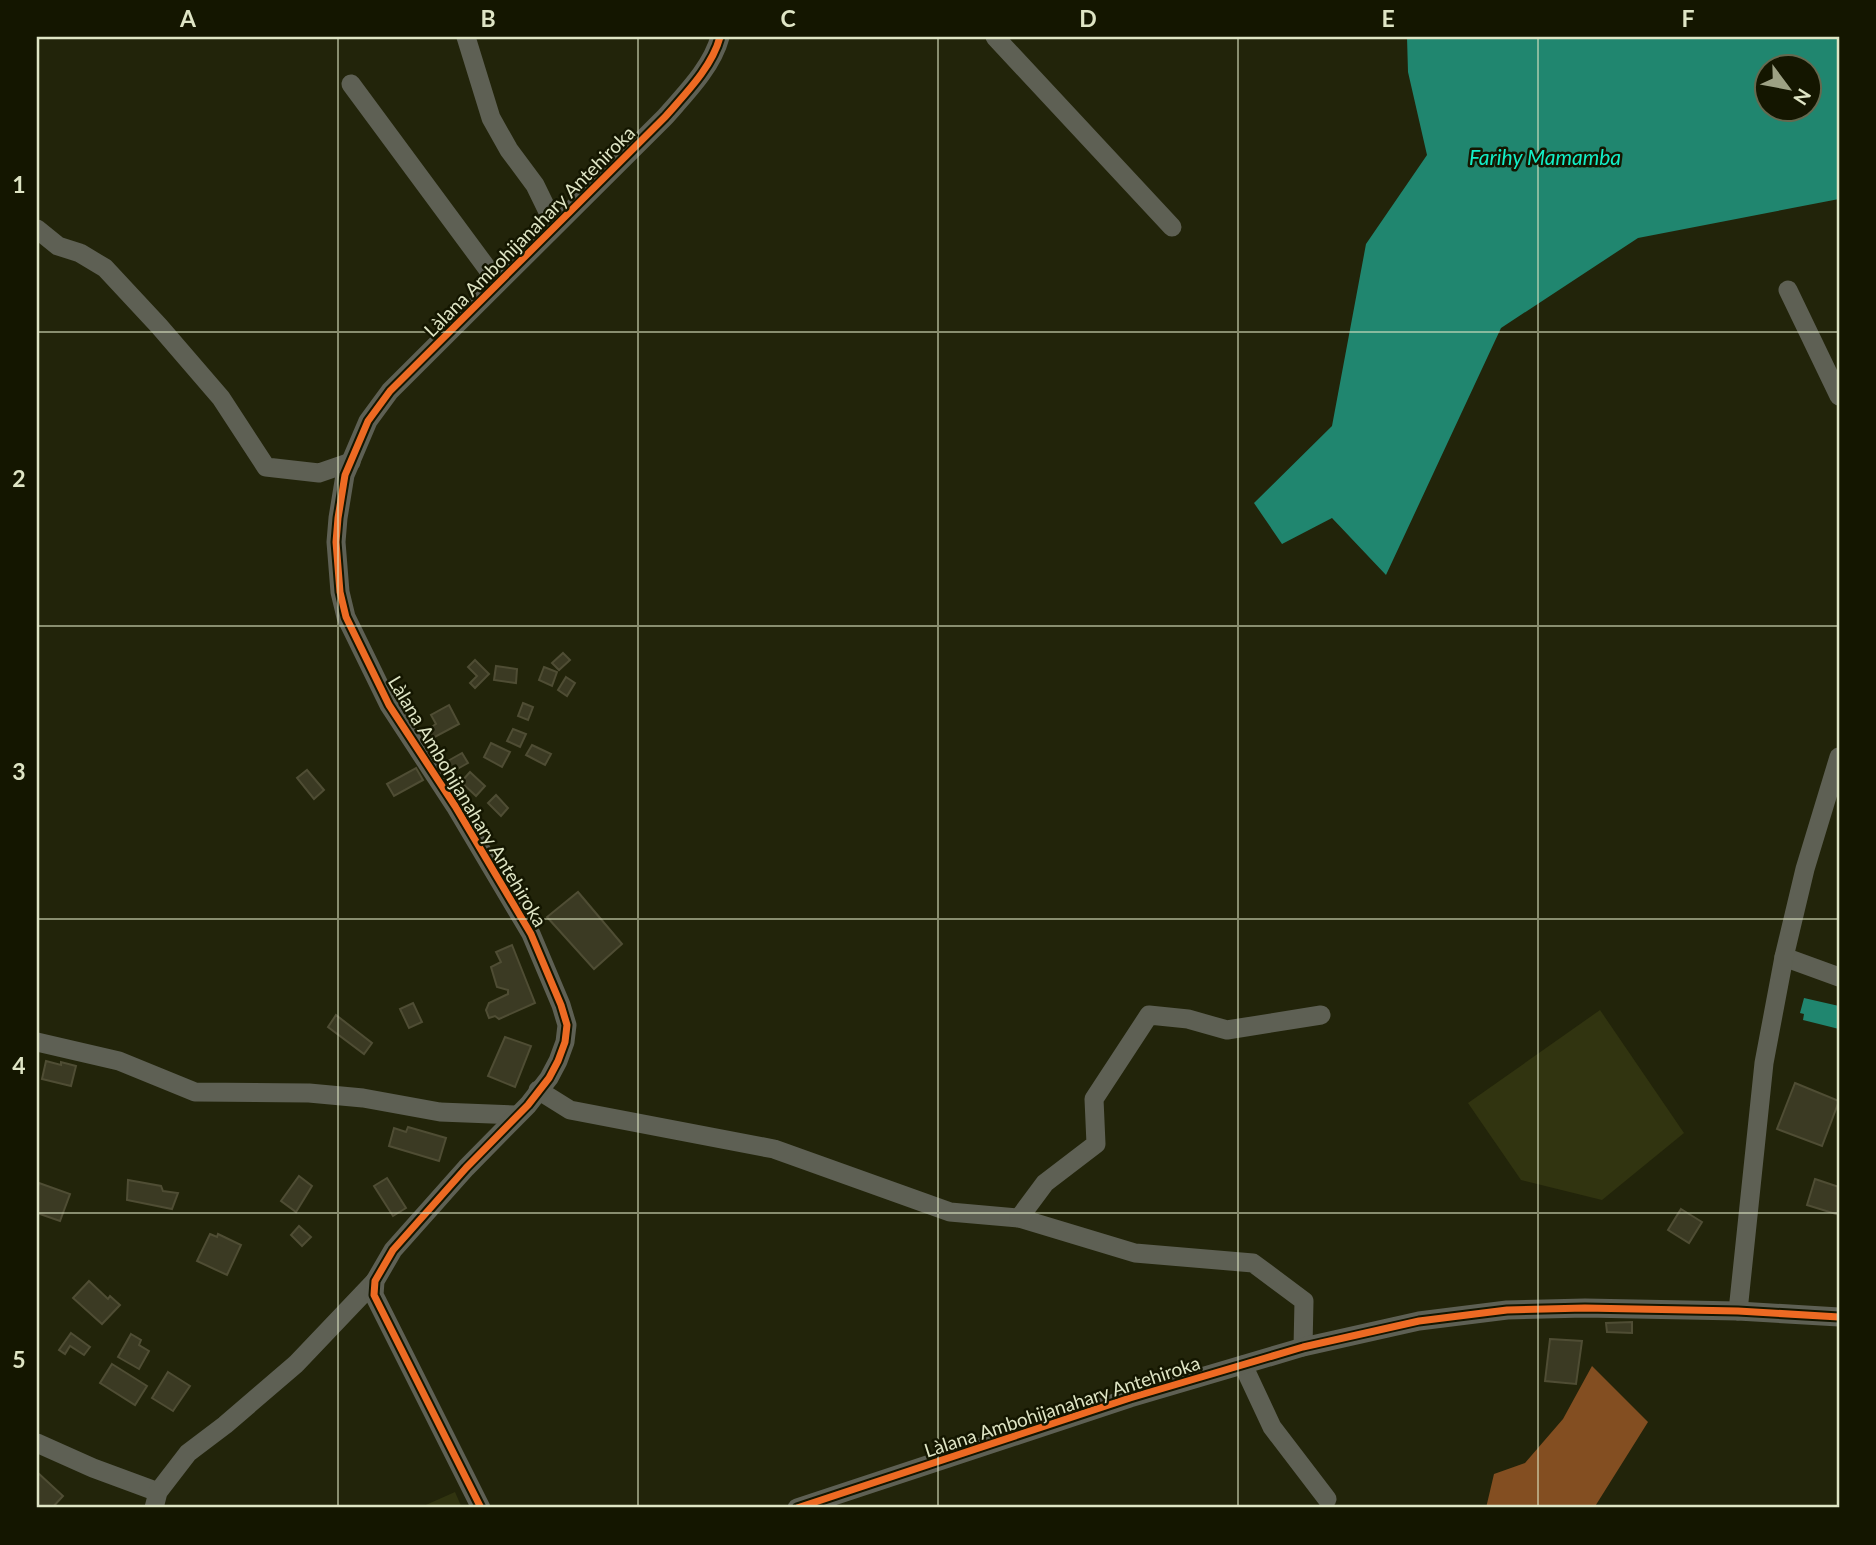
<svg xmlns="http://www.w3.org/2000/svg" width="1876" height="1545" font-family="Lato,sans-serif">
<rect width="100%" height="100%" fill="#22240a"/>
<g fill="#313410">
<polygon points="1600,1010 1684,1133 1602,1200 1521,1180 1468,1103"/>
<polygon points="455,1492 462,1508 419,1508"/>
</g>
<polygon fill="#834e21" points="1592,1366 1648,1422 1594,1508 1486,1508 1494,1474 1525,1463 1563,1419"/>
<g fill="#20866f" fill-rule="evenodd">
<path d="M1407,37H1839V199L1638,238L1501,328L1386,575L1332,518L1282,544L1254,503L1332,426L1366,244L1427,155L1408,72ZM1768,66H1810V108H1768Z"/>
<polygon points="1804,998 1839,1006 1839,1029 1803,1020 1804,1014 1800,1013"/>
</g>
<g fill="#3b3a23" stroke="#4f4d34" stroke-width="2">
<polygon points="563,653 570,660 559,670 552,663"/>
<polygon points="475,660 489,674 475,688 470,683 477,676 468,667"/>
<polygon points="496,666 517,669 516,683 494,680"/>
<polygon points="544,667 557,672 552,686 539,680"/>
<polygon points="566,677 575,683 567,696 558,690"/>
<polygon points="523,703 533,707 528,720 518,716"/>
<polygon points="449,705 459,724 433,738 428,729 436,724 431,715"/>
<polygon points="513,729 526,734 520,747 507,741"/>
<polygon points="491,743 510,752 502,767 484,757"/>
<polygon points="532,745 551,754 545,765 526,755"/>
<polygon points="462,753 468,763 452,772 446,762"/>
<polygon points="416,768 423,780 394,796 387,784"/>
<polygon points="307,770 324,790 314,799 297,778"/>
<polygon points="470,772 485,786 476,796 461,782"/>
<polygon points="496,795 508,808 501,816 488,803"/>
<polygon points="578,892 622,944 594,969 547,917"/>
<polygon points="512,945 535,1003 499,1019 495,1016 489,1018 486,1010 489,1003 508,994 508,990 497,987 491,967 501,962 496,952"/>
<polygon points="413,1003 422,1022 409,1028 400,1009"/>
<polygon points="336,1015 372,1043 364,1054 328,1027"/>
<polygon points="505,1037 531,1046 515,1087 488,1076"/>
<polygon points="46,1061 61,1065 61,1062 76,1066 71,1086 42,1079"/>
<polygon points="1795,1083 1839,1101 1822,1146 1777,1129"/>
<polygon points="408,1127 446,1138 439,1161 389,1146 394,1128 406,1132"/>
<polygon points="299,1176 312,1186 296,1212 281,1201"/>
<polygon points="387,1178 406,1208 393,1216 374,1186"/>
<polygon points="1815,1179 1839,1187 1839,1215 1807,1205"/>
<polygon points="128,1180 161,1186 163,1191 178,1193 172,1209 127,1200"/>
<polygon points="39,1183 70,1194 60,1221 37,1213 37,1191"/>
<polygon points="1681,1209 1702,1222 1689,1243 1668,1230"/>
<polygon points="299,1226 311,1237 302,1246 291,1235"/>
<polygon points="210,1234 217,1237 218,1234 241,1245 227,1275 197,1261"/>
<polygon points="89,1281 108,1299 110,1296 120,1305 102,1324 73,1298"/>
<polygon points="1632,1322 1632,1333 1607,1332 1606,1323"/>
<polygon points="71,1333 90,1347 84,1355 70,1346 65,1354 59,1350"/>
<polygon points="131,1334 141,1340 139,1345 149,1351 139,1369 118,1357"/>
<polygon points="1550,1339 1582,1341 1576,1384 1545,1381"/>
<polygon points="112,1364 147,1386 135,1405 100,1383"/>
<polygon points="168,1372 190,1386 173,1411 152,1398"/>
<polygon points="37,1472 63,1496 52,1508 37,1508"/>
</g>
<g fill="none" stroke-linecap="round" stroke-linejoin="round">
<g stroke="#5e6054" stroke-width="19">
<polyline points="466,37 491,118 509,150 535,185 555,226"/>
<polyline points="995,37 1172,227"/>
<polyline points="351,84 498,283"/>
<polyline points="37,229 58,246 80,253 105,268 159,326 221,398 266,467 319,473 351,462"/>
<polyline points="1788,290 1839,396"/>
<polyline points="1784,957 1839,977"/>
<polyline points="37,1042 119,1061 195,1092 309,1093 363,1098 440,1112 516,1115"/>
<polyline points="538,1090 570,1110 774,1149 950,1212 1019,1218 1135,1253 1253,1263 1304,1301 1303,1347"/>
<polyline points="1019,1218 1045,1183 1096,1144 1094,1099 1149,1015 1188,1019 1227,1030 1321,1015"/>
<polyline points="1738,1311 1764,1063 1784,957 1805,869 1839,757"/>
<polyline points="1243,1365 1272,1427 1327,1499"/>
<polyline points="37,1443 93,1468 158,1492"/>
<polyline points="154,1508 158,1492 188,1453 225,1425 296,1364 375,1281"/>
<path d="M481,1508L374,1295L375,1281L393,1250L466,1168L528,1105L549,1078L558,1061L565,1042L567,1025L561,1005L531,934L455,806L389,705L346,617L340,592L336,542L338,518L345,475L368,421L390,391L665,117C686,93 712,67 720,37"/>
<polyline points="797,1508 1130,1398 1303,1347 1419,1321 1507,1310 1585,1308 1738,1311 1839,1317"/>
</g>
<defs>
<g id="cycleway">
<path d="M481,1508L374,1295L375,1281L393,1250L466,1168L528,1105L549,1078L558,1061L565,1042L567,1025L561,1005L531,934L455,806L389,705L346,617L340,592L336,542L338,518L345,475L368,421L390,391L665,117C686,93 712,67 720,37"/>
<polyline points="797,1508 1130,1398 1303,1347 1419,1321 1507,1310 1585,1308 1738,1311 1839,1317"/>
</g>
</defs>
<use href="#cycleway" stroke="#141600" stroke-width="11"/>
<use href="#cycleway" stroke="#ed6a23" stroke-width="7"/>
</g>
<path fill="none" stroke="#dfe5c5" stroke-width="2" stroke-opacity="0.55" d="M338,37V1508M638,37V1508M938,37V1508M1238,37V1508M1538,37V1508M37,332H1839M37,626H1839M37,919H1839M37,1213H1839"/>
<g text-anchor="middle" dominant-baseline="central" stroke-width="5" stroke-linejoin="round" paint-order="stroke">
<g font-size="19" fill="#dfe5c5" stroke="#141600">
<text transform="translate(529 231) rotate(-45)">Làlana Ambohijanahary Antehiroka</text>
<text transform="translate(468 801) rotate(59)">Làlana Ambohijanahary Antehiroka</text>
<text transform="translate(1062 1406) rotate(-18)">Làlana Ambohijanahary Antehiroka</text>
</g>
<g font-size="21" font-style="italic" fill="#13eec7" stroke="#141600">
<text x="1545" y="156">Farihy Mamamba</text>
</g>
</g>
<rect width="1876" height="1545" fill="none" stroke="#141600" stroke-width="77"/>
<g transform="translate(1788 88) rotate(122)"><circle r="33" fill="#141600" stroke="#65694f" stroke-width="2"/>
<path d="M0-5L12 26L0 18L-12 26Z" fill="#9da184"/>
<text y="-10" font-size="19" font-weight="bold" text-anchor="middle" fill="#dfe5c5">N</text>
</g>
<rect x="38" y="38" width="1800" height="1468" fill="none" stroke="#dfe5c5" stroke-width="2.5"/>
<g font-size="23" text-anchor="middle" font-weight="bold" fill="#dfe5c5">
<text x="188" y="27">A</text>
<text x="488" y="27">B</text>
<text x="788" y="27">C</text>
<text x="1088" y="27">D</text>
<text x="1388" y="27">E</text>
<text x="1688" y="27">F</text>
<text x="19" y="193">1</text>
<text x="19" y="487">2</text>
<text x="19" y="780">3</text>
<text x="19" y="1074">4</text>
<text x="19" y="1368">5</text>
</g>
</svg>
